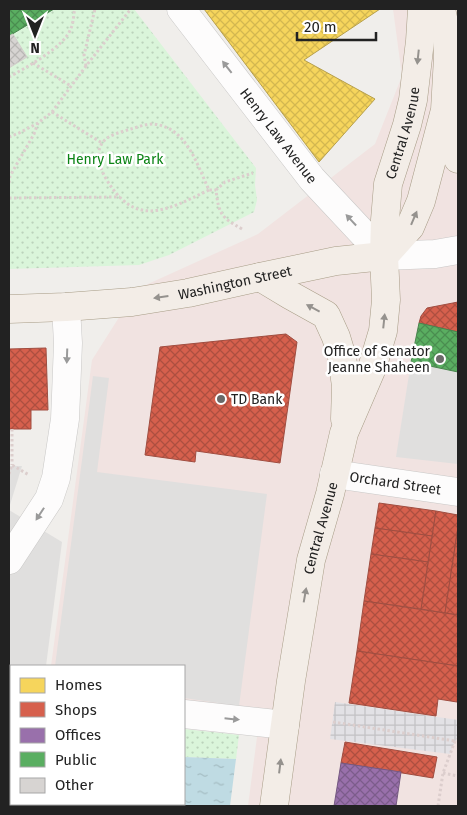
<svg xmlns="http://www.w3.org/2000/svg" width="467" height="815" font-family="'Fira Sans',sans-serif">
<defs>
<pattern id="park-dots" width="8" height="8" patternUnits="userSpaceOnUse" patternTransform="scale(1.25)"><rect width="8" height="8" fill="#daf5da"/><path d="M2 2h.1M6 6h.1" fill="none" stroke="#bbd2bb" stroke-width="1.8" stroke-linecap="round"/></pattern>
<pattern id="plaza-grid" width="8" height="8" patternUnits="userSpaceOnUse" patternTransform="scale(1.25)"><rect width="8" height="8" fill="#e2e1e5"/><path d="M0 4h8M4 0v8" fill="none" stroke="#c2c1c4"/></pattern>
<pattern id="water-ripples" width="26" height="14" patternUnits="userSpaceOnUse" patternTransform="scale(1.25)"><rect width="26" height="14" fill="#bfdbe3"/><path d="M2 4q2-2 4 0t4 0M15 11q2-2 4 0t4 0" fill="none" stroke="#a4bcc2"/></pattern>
<pattern id="homes-cross-hatch" width="8" height="8" patternUnits="userSpaceOnUse" patternTransform="scale(1.25)"><rect width="8" height="8" fill="#f6d55c"/><path d="M0 0l8 8M0 8l8-8" fill="none" stroke="#d3b750"/></pattern>
<pattern id="shops-cross-hatch" width="8" height="8" patternUnits="userSpaceOnUse" patternTransform="scale(1.25)"><rect width="8" height="8" fill="#d6604d"/><path d="M0 0l8 8M0 8l8-8" fill="none" stroke="#ad4f40"/></pattern>
<pattern id="offices-cross-hatch" width="8" height="8" patternUnits="userSpaceOnUse" patternTransform="scale(1.25)"><rect width="8" height="8" fill="#9970ab"/><path d="M0 0l8 8M0 8l8-8" fill="none" stroke="#7c5c8b"/></pattern>
<pattern id="public-cross-hatch" width="8" height="8" patternUnits="userSpaceOnUse" patternTransform="scale(1.25)"><rect width="8" height="8" fill="#5aae61"/><path d="M0 0l8 8M0 8l8-8" fill="none" stroke="#4a8d50"/></pattern>
<pattern id="building-cross-hatch" width="8" height="8" patternUnits="userSpaceOnUse" patternTransform="scale(1.25)"><rect width="8" height="8" fill="#d7d4d2"/><path d="M0 0l8 8M0 8l8-8" fill="none" stroke="#b8b6b4"/></pattern>
</defs>
<rect width="100%" height="100%" fill="#f0eeeb"/>
<polygon fill="#f1e3e1" points="393,9 458,9 458,806 248,806 260,714 184,705 184,666 51,666 92,360 137,289 258,234 375,144 402,76"/>
<g fill="url(#park-dots)">
<polygon points="9,9 134,9 256,168 255,185 257,200 254,212 169,255 139,265 9,269"/>
<polygon points="184,729 239,735 236,759 184,757"/>
</g>
<g fill="#e0dfde">
<polygon points="411,362 458,372 458,464 396,457"/>
<polygon points="93,376 109,378 97,472 267,494 239,706 184,698 184,666 55,666"/>
<polygon points="9,466 22,466 9,508"/>
<polygon points="9,510 62,542 46,666 11,666 11,748 9,748"/>
</g>
<polygon fill="url(#plaza-grid)" points="335,702 458,720 458,739 455,741 450,754 330,739"/>
<polygon fill="url(#water-ripples)" points="184,757 236,759 230,806 9,806 9,784 11,783 11,804 184,804"/>
<polygon fill="url(#homes-cross-hatch)" stroke="#b69f4b" points="204,9 380,9 304,60 375,99 319,162"/>
<g fill="url(#shops-cross-hatch)" stroke="#a04d40">
<polygon points="458,302 458,332 419,323 421,316 427,308"/>
<polygon points="286,334 297,342 280,463 196,451 195,462 145,455 160,347"/>
<polygon points="46,348 48,410 31,410 31,429 9,429 9,349"/>
<polygon points="379,503 436,511 432,536 375,528"/>
<polygon points="436,511 458,515 458,527 445,613 421,609"/>
<polygon points="458,527 458,615 445,613"/>
<polygon points="375,528 432,536 428,562 371,554"/>
<polygon points="371,554 428,562 421,609 364,601"/>
<polygon points="364,601 458,615 458,666 357,651"/>
<polygon points="357,651 458,666 458,692 457,702 438,699 436,716 349,703"/>
<polygon points="345,742 437,757 433,778 341,763"/>
</g>
<polygon fill="url(#offices-cross-hatch)" stroke="#755982" points="341,763 401,772 396,806 334,806"/>
<g fill="url(#public-cross-hatch)" stroke="#49844e">
<polygon points="9,9 54,9 9,36"/>
<polygon points="419,323 458,332 458,372 411,362"/>
</g>
<polygon fill="url(#building-cross-hatch)" stroke="#d3d0cc" points="13,34 27,57 9,68 9,36"/>
<g fill="none" stroke-linecap="round" stroke-linejoin="round">
<defs>
<g id="minor">
<path id="s1" d="M181,9L312,179L384,256L435,254L458,250"/>
<path id="s2" d="M334,474L458,492"/>
<polyline points="9,560 49,499 56,478 65,419 66,395 68,343 66,307"/>
<polyline points="184,714 285,725"/>
</g>
<g id="major">
<polyline points="446,111 458,159"/>
<polyline points="384,256 410,227 421,201 445,110 448,57 447,36 441,9"/>
<polyline points="260,277 290,295 326,315 336,337 342,357 346,386 345,419"/>
<path id="s3" d="M9,309L66,307L132,302L188,293L260,277L336,261L384,256"/>
<path id="s4" d="M274,806L291,681L311,560L330,494L344,433L372,368L383,331L386,300L384,256L385,220L388,184L407,125L413,100L420,41L422,9"/>
</g>
</defs>
<use href="#minor" stroke="#c9c8c7" stroke-width="29"/>
<use href="#major" stroke="#a79c86" stroke-width="29"/>
<g stroke="#dccecd" stroke-width="3" stroke-dasharray="2.5 2.5" stroke-linecap="butt">
<polyline points="33,63 71,86"/>
<polyline points="86,66 84,55 95,9"/>
<path d="M9,77C25,68 65,47 71,28C74,22 73,15 75,9"/>
<polyline points="52,112 102,143"/>
<polyline points="9,137 19,133 38,123 52,112 86,66 130,10"/>
<polyline points="9,183 10,176 34,134 38,123"/>
<path d="M209,190C165,211 135,229 105,177C100,168 96,154 101,145C106,135 121,132 131,129C138,127 146,124 153,124C187,127 197,165 209,190H216"/>
<polyline points="9,198 120,197"/>
<path d="M242,229C221,217 219,215 216,190L225,182L253,173"/>
<polyline points="12,429 12,465"/>
<polyline points="9,474 12,465 29,475"/>
<polyline points="333,722 455,741"/>
<polyline points="443,773 458,776"/>
<polyline points="438,806 443,773 455,741 458,739"/>
</g>
<use href="#minor" stroke="#fdfcfc" stroke-width="28"/>
<use href="#major" stroke="#f3ede7" stroke-width="28"/>
</g>
<defs><path id="oneway-solid" d="M-6-.8H1V-3.2L6.5 0L1 3.2V.8H-6Z" transform="scale(1.25)"/></defs>
<g fill="#95928e">
<use href="#oneway-solid" transform="translate(418 57) rotate(96)"/>
<use href="#oneway-solid" transform="translate(414 218) rotate(-67)"/>
<use href="#oneway-solid" transform="translate(161 297) rotate(172)"/>
<use href="#oneway-solid" transform="translate(313 308) rotate(-152)"/>
<use href="#oneway-solid" transform="translate(384 321) rotate(-84)"/>
<use href="#oneway-solid" transform="translate(305 595) rotate(-80)"/>
<use href="#oneway-solid" transform="translate(280 766) rotate(-83)"/>
</g>
<g fill="#9a9a9a">
<use href="#oneway-solid" transform="translate(227 67) rotate(-128)"/>
<use href="#oneway-solid" transform="translate(351 220) rotate(-133)"/>
<use href="#oneway-solid" transform="translate(67 356) rotate(92)"/>
<use href="#oneway-solid" transform="translate(40 514) rotate(123)"/>
<use href="#oneway-solid" transform="translate(232 719) rotate(6)"/>
</g>
<g fill="#6a6968" stroke="#fff" stroke-width="2">
<circle cx="440" cy="359" r="5"/>
<circle cx="221" cy="399" r="5"/>
</g>
<g text-anchor="middle" dominant-baseline="central" stroke-width="5" stroke-linejoin="round" paint-order="stroke">
<g font-size="14" fill="#222" stroke="#fff">
<text stroke="none"><textPath href="#s4" startOffset="690">Central Avenue</textPath></text>
<text stroke="none"><textPath href="#s1" startOffset="160">Henry Law Avenue</textPath></text>
<text stroke="none"><textPath href="#s3" startOffset="228">Washington Street</textPath></text>
<text stroke="none"><textPath href="#s2" startOffset="62">Orchard Street</textPath></text>
<text stroke="none"><textPath href="#s4" startOffset="282">Central Avenue</textPath></text>
</g>
<g font-size="14" fill="#0c8416" stroke="#fff">
<text x="115" y="159">Henry Law Park</text>
</g>
<g font-size="14" fill="#222" stroke="#fff" text-anchor="end">
<text x="430" y="351">Office of Senator<tspan x="430" dy="16">Jeanne Shaheen</tspan></text>
<text x="231" y="399" text-anchor="start">TD Bank</text>
</g>
</g>
<rect width="467" height="815" fill="none" stroke="#222222" stroke-width="20"/>
<rect x="10" y="665" width="175" height="140" fill="#ffffff" stroke="#a7a7a7"/>
<rect x="20" y="678" width="25" height="15" fill="#f6d55c" stroke="#a7a7a7"/>
<text x="55" y="690" font-size="15" fill="#222222">Homes</text>
<rect x="20" y="702" width="25" height="15" fill="#d6604d" stroke="#a7a7a7"/>
<text x="55" y="715" font-size="15" fill="#222222">Shops</text>
<rect x="20" y="728" width="25" height="15" fill="#9970ab" stroke="#a7a7a7"/>
<text x="55" y="740" font-size="15" fill="#222222">Offices</text>
<rect x="20" y="752" width="25" height="15" fill="#5aae61" stroke="#a7a7a7"/>
<text x="55" y="765" font-size="15" fill="#222222">Public</text>
<rect x="20" y="778" width="25" height="15" fill="#d7d4d2" stroke="#a7a7a7"/>
<text x="55" y="790" font-size="15" fill="#222222">Other</text>
<g transform="translate(35 35) rotate(180)" stroke="#ffffff" stroke-width="4" paint-order="stroke">
<path d="M0-4L9 19L0 12L-9 19Z" fill="#222222"/>
<text y="-8" font-size="14" font-weight="bold" text-anchor="middle" fill="#222222">N</text>
</g>
<path d="M297 32v8h79v-8" fill="none" stroke="#222222" stroke-width="2.5"/>
<text x="304" y="32" font-size="15" fill="#222222" stroke="#ffffff" stroke-width="4" paint-order="stroke">20 m</text>
</svg>
